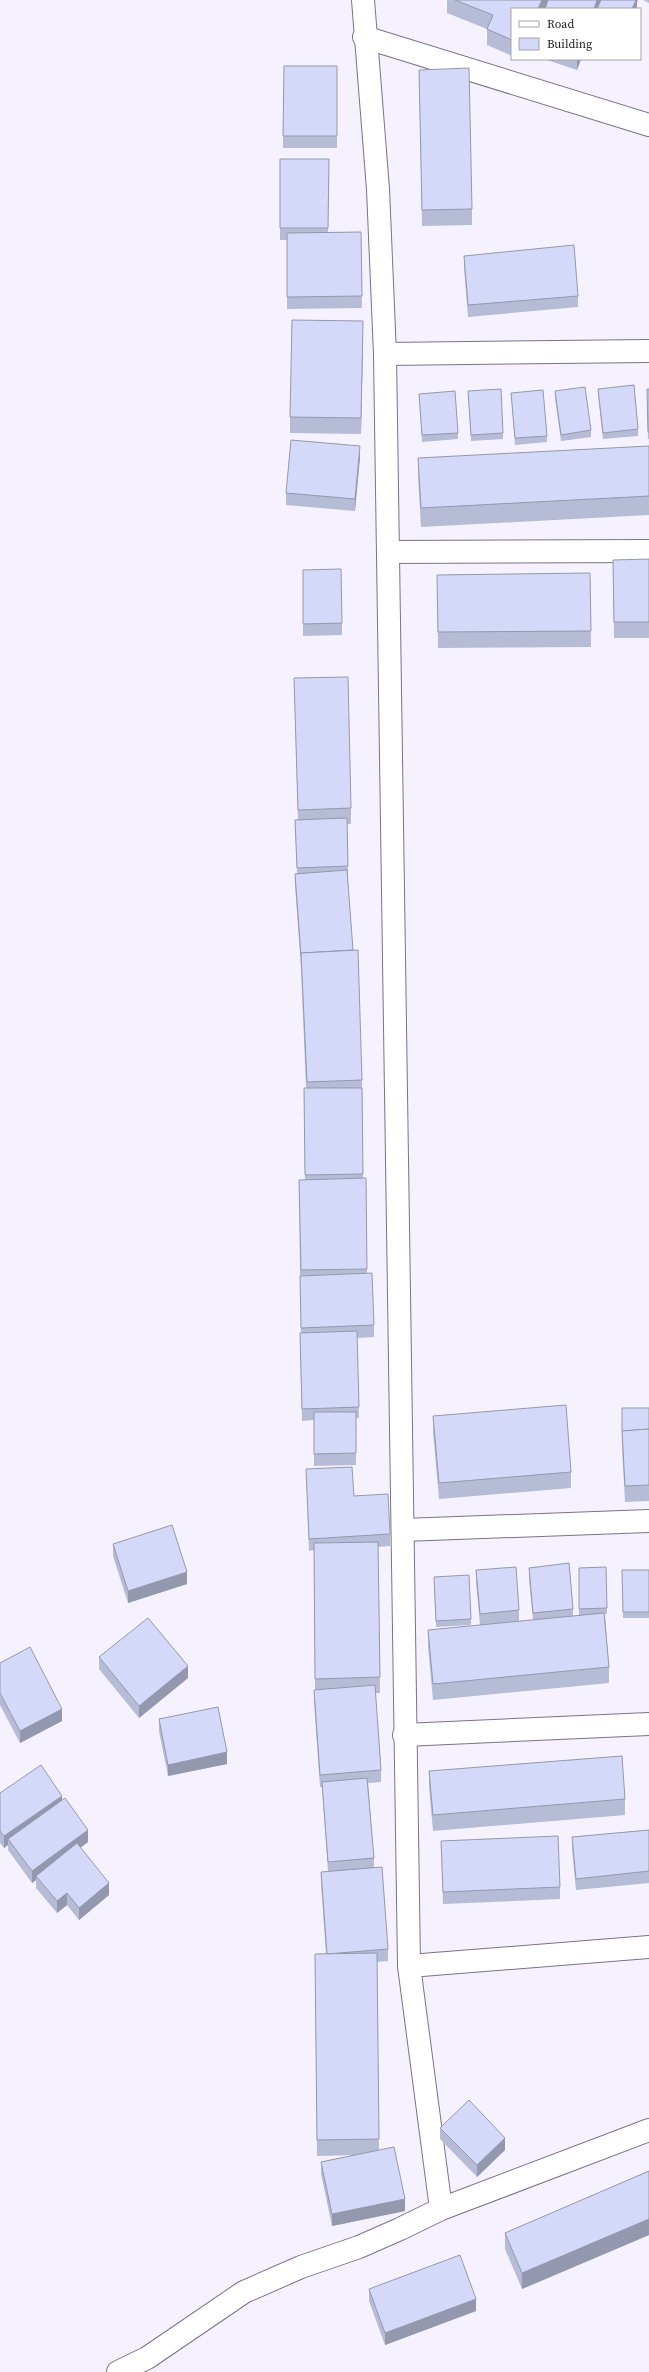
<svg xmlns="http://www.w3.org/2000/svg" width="649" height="2372" font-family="'Source Serif 4',serif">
<rect width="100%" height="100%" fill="#f6f1fe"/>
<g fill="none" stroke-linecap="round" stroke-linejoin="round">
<defs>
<g id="street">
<polyline points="363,0 378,189 385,354 409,1966 441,2209"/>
<polyline points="364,37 649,125"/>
<polyline points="385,354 649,351"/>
<polyline points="388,552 649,551"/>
<polyline points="403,1530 649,1521"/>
<polyline points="404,1735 649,1724"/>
<polyline points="409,1966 649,1947"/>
<polyline points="118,2372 147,2358 244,2292 301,2267 359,2247 400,2229 441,2209 649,2130"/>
</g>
</defs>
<use href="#street" stroke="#7c708c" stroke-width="24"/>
<use href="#street" stroke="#fff" stroke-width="22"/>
</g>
<g fill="#b6bbd6">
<polygon points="447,0 601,0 637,2 637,8 512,9 512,56 487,45 487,29 447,13"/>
<polygon points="643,0 649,0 649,3"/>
<polygon points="544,59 581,59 577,70"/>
<polygon points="284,66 337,66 337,148 283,148"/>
<polygon points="419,70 472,209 472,225 422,226"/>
<polygon points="280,159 329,159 328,232 361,232 362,308 287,309 287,240 280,240"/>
<polygon points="464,256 578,296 578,307 468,317 464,268"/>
<polygon points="363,337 361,434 290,433 290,417"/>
<polygon points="598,389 638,429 638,436 603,439 598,395"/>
<polygon points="647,389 649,389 649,439 648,439"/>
<polygon points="468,391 503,433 503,439 471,441"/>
<polygon points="555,391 591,430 591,437 561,441 555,398"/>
<polygon points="511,393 547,436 547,442 515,445"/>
<polygon points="419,394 458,433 458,439 422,442"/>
<polygon points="649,446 649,515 421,527 418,477 418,458"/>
<polygon points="360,457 355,511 286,505 286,493"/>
<polygon points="649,559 649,638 614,638 613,560"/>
<polygon points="303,570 342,623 342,635 303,636"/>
<polygon points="590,573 591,647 438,648 437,575"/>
<polygon points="294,678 351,808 351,824 347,824 348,866 348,878 347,878 362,1080 363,1178 366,1178 367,1274 374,1325 374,1337 357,1338 359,1418 356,1418 356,1465 314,1466 314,1420 302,1421 300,1345 301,1333 300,1276 299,1180 305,1180 304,1088 306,1088 301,968 295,885 295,874 297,873 295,820 298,820"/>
<polygon points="622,1408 649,1408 649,1501 625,1502 622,1447"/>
<polygon points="433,1416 571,1472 571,1488 439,1499 433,1432"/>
<polygon points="306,1469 354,1496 390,1534 390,1546 378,1547 380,1693 375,1693 381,1770 381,1782 368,1783 374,1858 374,1868 388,1949 388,1961 377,1962 379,2150 405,2211 332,2226 321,2174 321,2162 354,2155 317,2156 315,1954 326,1954 321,1883 321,1872 328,1871 322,1787 320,1787 314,1702 314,1690 315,1690 314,1550 309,1551"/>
<polygon points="113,1544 187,1584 128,1603 113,1556"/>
<polygon points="606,1567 607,1614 605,1614 609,1667 609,1683 433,1700 428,1646 428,1630 480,1625 476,1582 476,1570 519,1610 519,1621 533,1620 529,1579 529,1568 573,1609 573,1616 579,1615 579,1568"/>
<polygon points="622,1570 649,1570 649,1618 623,1618"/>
<polygon points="434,1583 471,1619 471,1625 436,1627"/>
<polygon points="99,1657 188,1678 139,1718 99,1669"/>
<polygon points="0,1663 62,1721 20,1743 0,1705"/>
<polygon points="159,1719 227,1764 168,1776 159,1731"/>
<polygon points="429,1771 625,1799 625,1815 433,1831 429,1787"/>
<polygon points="0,1793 62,1800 88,1842 80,1848 109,1895 79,1920 67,1905 57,1913 36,1888 36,1880 32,1883 8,1850 8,1845 4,1848 0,1843"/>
<polygon points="649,1830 649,1883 576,1890 572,1849 572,1837"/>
<polygon points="441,1841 560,1887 560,1899 443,1904"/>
<polygon points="440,2128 505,2150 477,2177 440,2139"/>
<polygon points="649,2171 649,2235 522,2289 505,2249 505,2233"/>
<polygon points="369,2289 476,2311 385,2345 369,2301"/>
</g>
<g fill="#9498ae">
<polygon points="542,0 549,0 545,9 538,9"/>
<polygon points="597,0 601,0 598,9 594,9"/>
<polygon points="636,0 638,0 637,2 637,9 632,9"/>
<polygon points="577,59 581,59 577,70"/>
<polygon points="363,321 363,337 361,434 361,418"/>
<polygon points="360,446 360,457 355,511 355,499"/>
<polygon points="187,1572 187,1584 128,1603 128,1591"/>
<polygon points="188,1666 188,1678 139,1718 139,1706"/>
<polygon points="62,1709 62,1721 20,1743 20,1731"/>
<polygon points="227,1752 227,1764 168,1776 168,1765"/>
<polygon points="62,1796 62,1808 8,1839 8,1845 4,1848 4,1836"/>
<polygon points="88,1830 88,1842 38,1879 36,1876 36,1880 32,1883 32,1871"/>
<polygon points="109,1883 109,1895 79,1920 79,1908"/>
<polygon points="67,1893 67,1905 57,1913 57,1901"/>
<polygon points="505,2138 505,2150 477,2177 477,2165"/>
<polygon points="405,2199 405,2211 332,2226 332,2214"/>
<polygon points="649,2219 649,2235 522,2289 522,2273"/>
<polygon points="476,2299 476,2311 385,2345 385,2333"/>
</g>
<g fill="#d4d9f9" stroke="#9498ae">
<polygon points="455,0 542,0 538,9 512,9 512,40 487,29 493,15"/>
<polygon points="548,0 597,0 594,9 545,9"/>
<polygon points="601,0 636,0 632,9 597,9"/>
<polygon points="284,66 337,66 337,136 283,136"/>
<polygon points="469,68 472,209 422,210 419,70"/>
<polygon points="280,159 329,159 328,228 280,228"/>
<polygon points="361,232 362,296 287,297 287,233"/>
<polygon points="574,245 578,296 468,305 464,256"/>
<polygon points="292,320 363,321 361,418 290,417"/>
<polygon points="634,385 638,429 603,433 598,389"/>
<polygon points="585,387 591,430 561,435 555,391"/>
<polygon points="501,389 503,433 471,435 468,391"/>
<polygon points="647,389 649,389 649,432 648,432"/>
<polygon points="543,390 547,436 515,438 511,393"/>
<polygon points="455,391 458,433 422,435 419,394"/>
<polygon points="291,440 360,446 355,499 286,493"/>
<polygon points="649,446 649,496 421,508 418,458"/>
<polygon points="649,559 649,622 614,622 613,560"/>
<polygon points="341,569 342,623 303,624 303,570"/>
<polygon points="590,573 591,631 438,632 437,575"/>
<polygon points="348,677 351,808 298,810 294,678"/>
<polygon points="347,818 348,866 297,868 295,820"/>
<polygon points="347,870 353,950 301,953 301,956 295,874"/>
<polygon points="358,950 362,1080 307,1082 301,953"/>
<polygon points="304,1088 362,1088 363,1174 305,1175"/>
<polygon points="366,1178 367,1269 301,1270 299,1180"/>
<polygon points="372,1273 374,1325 301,1328 300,1276"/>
<polygon points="357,1331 359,1407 302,1409 300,1333"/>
<polygon points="566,1405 571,1472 439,1483 433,1416"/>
<polygon points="622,1408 649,1408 649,1429 622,1431"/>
<polygon points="314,1412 356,1412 356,1453 314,1454"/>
<polygon points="649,1429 649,1485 625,1486 622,1431"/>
<polygon points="352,1467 354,1496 388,1494 390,1534 309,1539 306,1469"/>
<polygon points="172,1525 187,1572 128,1591 113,1544"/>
<polygon points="378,1542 380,1677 315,1679 314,1543"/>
<polygon points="569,1563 573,1609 533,1613 529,1568"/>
<polygon points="516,1567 519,1610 480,1614 476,1570"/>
<polygon points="606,1567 607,1608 579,1609 579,1568"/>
<polygon points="622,1570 649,1570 649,1612 623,1612"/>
<polygon points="469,1575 471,1619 436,1621 434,1577"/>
<polygon points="604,1613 609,1667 433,1684 428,1630"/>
<polygon points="148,1618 188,1666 139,1706 99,1657"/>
<polygon points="30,1647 62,1709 20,1731 0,1693 0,1663"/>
<polygon points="375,1685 381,1770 320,1775 314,1690"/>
<polygon points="218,1707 227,1752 168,1765 159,1719"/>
<polygon points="622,1756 625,1799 433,1815 429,1771"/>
<polygon points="41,1765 62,1796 4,1836 0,1831 0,1793"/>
<polygon points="367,1778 374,1858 328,1862 322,1782"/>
<polygon points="65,1798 88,1830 32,1871 8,1839"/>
<polygon points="649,1830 649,1871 576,1879 572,1837"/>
<polygon points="558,1836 560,1887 443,1892 441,1841"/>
<polygon points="77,1843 109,1883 79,1908 67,1893 57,1901 36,1876"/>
<polygon points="382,1867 388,1949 327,1954 321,1872"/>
<polygon points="377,1953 379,2139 317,2140 315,1954"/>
<polygon points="469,2100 505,2138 477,2165 440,2128"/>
<polygon points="394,2147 405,2199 332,2214 321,2162"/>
<polygon points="649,2171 649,2219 522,2273 505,2233"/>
<polygon points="460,2255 476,2299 385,2333 369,2289"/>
</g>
<rect x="511" y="8" width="130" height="52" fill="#ffffff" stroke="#a5a3a7"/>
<rect x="519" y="21" width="20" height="6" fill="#ffffff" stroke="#a5a3a7"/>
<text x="547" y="28" font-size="12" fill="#1e1924">Road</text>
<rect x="519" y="38" width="20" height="12" fill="#d4d9f9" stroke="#a5a3a7"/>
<text x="547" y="48" font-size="12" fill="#1e1924">Building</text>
</svg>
